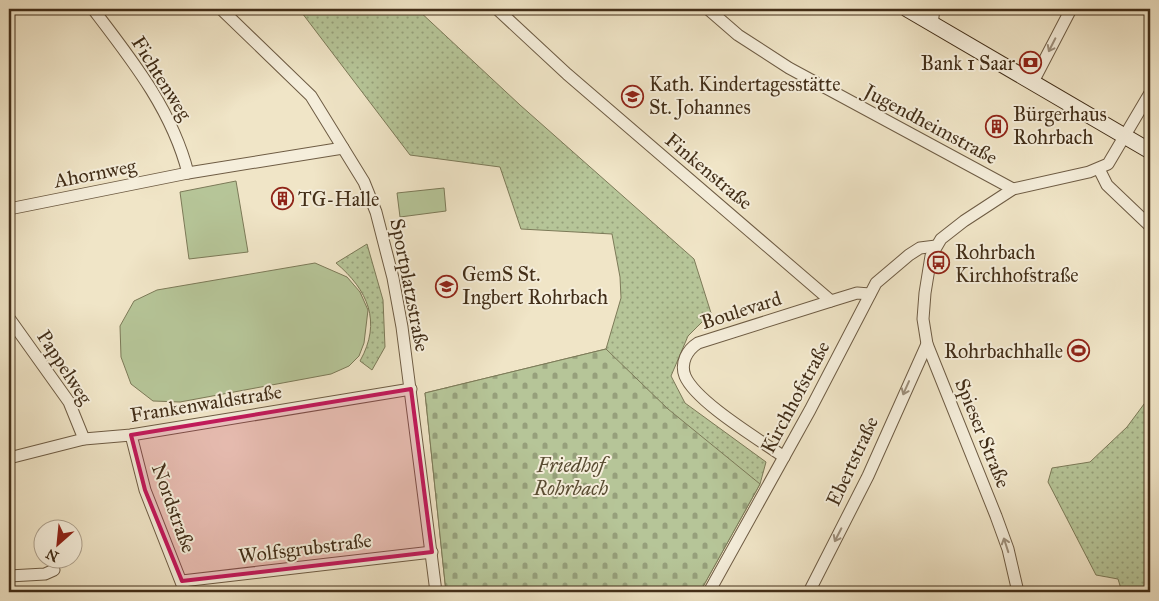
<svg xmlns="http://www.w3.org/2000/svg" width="1159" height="601" font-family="'IM FELL Great Primer',serif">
<defs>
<pattern id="grass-dots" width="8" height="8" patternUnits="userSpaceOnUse" patternTransform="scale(1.25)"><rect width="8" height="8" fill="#b6c598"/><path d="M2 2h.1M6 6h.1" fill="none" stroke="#96a07b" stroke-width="1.8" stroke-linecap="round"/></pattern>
<pattern id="cemetery-stones" width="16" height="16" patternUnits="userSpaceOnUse" patternTransform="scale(1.25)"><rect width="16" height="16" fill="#b6c598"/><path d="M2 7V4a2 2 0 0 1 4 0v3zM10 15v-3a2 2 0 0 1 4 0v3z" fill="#96a07b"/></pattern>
</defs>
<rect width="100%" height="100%" fill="#f0e5c7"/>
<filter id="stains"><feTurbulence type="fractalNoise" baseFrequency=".004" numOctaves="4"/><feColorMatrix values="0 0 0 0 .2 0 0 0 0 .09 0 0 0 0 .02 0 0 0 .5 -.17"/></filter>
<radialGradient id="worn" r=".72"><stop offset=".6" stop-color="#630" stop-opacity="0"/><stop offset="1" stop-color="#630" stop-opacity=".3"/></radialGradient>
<g fill="url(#grass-dots)" stroke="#7c7a58">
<polygon points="299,9 417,9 520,105 694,259 711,313 688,336 671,376 685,403 766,462 760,484 700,592 446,592 425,393 606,349 621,298 620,277 612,234 521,229 500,167 410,155"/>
<path d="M367,244L383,300L385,347L372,370L360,361C382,322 368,290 336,263Z"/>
<polygon points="1150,396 1150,592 1122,592 1118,579 1096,575 1048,482 1052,468 1090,462 1127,427"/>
</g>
<polygon fill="url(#cemetery-stones)" stroke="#7c7a58" points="606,349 668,409 760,484 700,592 446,592 425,393"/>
<g fill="#b6c598" stroke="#7c7a58">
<polygon points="236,181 248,252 189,259 180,192"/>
<polygon points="444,188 446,211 400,217 397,193"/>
<polygon points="315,263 347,277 360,292 368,310 364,343 359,356 349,366 331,374 180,402 153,401 131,384 121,357 120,326 134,301 157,290"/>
</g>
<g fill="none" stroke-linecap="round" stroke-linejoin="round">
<defs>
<g id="street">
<path d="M93,9C132,60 172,110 188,173"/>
<polyline points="221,9 311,96 364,182 376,212 393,278 402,327 436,592"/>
<polyline points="497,9 567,74 831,301"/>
<polyline points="708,9 738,35 789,68 1013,189"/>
<polyline points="932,24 934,9"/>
<polyline points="1033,82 1071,9"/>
<polyline points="1099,169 1107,185 1150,226"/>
<polyline points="9,209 188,173 343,148"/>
<polyline points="9,318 69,402 84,439"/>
<polyline points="131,435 145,490 185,592"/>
<path d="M784,457C760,440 696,402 685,376C680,363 687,350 698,343L831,301L857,293L870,294"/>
<polyline points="9,458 84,439 131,435 411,389"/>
<polyline points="9,576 45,574 54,570"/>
<polyline points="182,581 432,552"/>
<polyline points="709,592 810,410 876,283 909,255 920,248 936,246"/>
<polyline points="809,592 868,476 927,344"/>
<polyline points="1018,592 1008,549 996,516 927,344 923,319 925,293 931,256 941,239 964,221 1013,189 1089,172 1108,164 1150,93"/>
</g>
<polyline id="secondary" points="907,9 1150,151"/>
</defs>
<use href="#street" stroke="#6e5c44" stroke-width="13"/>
<use href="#secondary" stroke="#422e18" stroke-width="17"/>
<use href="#street" stroke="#f5eedb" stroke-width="11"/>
<use href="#secondary" stroke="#f5eedb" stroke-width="15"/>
</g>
<defs><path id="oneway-shaft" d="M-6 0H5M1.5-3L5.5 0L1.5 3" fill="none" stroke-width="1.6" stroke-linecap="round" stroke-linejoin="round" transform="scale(1.25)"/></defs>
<g stroke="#9c8e7a">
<use href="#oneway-shaft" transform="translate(1052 45) rotate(117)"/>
<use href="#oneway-shaft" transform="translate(906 388) rotate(114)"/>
<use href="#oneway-shaft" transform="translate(838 535) rotate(117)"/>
<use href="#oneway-shaft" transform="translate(1006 545) rotate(-108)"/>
</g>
<path fill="#c2185b" fill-opacity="0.2" stroke="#c2185b" stroke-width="4" stroke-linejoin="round" d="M411,389L432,552L182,581L145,490L131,435Z"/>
<defs>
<symbol id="bank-ring" viewBox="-11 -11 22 22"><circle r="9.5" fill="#f5eedb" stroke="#8f2418" stroke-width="1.5"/><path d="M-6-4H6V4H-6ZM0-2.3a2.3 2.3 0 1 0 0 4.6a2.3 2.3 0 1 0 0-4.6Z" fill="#8f2418"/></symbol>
<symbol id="school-ring" viewBox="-11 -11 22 22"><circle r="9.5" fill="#f5eedb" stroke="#8f2418" stroke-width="1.5"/><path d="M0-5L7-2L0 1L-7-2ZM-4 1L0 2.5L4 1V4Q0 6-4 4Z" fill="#8f2418"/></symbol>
<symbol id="building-ring" viewBox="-11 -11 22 22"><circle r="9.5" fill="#f5eedb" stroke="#8f2418" stroke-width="1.5"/><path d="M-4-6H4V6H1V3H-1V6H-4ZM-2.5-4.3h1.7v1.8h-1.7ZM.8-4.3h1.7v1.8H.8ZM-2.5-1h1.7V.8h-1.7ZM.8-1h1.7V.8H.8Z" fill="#8f2418"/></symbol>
<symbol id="bus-ring" viewBox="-11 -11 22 22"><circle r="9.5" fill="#f5eedb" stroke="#8f2418" stroke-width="1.5"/><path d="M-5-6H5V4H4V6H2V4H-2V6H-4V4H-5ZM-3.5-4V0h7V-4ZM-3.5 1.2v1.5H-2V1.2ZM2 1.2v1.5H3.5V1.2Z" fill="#8f2418"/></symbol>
<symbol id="stadium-ring" viewBox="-11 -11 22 22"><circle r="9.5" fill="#f5eedb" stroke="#8f2418" stroke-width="1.5"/><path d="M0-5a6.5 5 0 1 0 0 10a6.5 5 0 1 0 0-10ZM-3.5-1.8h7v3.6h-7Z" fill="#8f2418"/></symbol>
</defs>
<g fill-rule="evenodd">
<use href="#bank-ring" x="1018" y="50" width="25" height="25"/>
<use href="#school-ring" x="620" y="84" width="25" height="25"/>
<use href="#building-ring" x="984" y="114" width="25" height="25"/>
<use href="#building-ring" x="270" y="186" width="25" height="25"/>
<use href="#bus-ring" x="926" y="250" width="25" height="25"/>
<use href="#school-ring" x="434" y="274" width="25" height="25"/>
<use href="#stadium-ring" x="1066" y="338" width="25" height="25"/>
</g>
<g text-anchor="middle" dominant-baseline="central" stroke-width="4" stroke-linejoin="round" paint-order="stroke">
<g font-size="20" fill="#422e18" stroke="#f5eedb" text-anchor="start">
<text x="1015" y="63" text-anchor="end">Bank 1 Saar</text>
<text x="649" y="84">Kath. Kindertagesstätte<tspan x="649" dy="23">St. Johannes</tspan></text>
<text x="1013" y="114">Bürgerhaus<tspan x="1013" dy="23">Rohrbach</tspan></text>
<text x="298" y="199">TG-Halle</text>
<text x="955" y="252">Rohrbach<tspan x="955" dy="23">Kirchhofstraße</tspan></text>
<text x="462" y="274">GemS St.<tspan x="462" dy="23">Ingbert Rohrbach</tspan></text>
<text x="1063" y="351" text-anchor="end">Rohrbachhalle</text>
</g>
<g font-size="20" fill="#422e18" stroke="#f5eedb">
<text transform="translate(162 78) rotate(58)">Fichtenweg</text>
<text transform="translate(931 124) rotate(28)">Jugendheimstraße</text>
<text transform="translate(709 171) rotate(40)">Finkenstraße</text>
<text transform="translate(95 173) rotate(-11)">Ahornweg</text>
<text transform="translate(410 285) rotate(79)">Sportplatzstraße</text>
<text transform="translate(741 310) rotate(-18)">Boulevard</text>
<text transform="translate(65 367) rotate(57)">Pappelweg</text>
<text transform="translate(795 397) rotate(-62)">Kirchhofstraße</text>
<text transform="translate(206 403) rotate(-9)">Frankenwaldstraße</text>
<text transform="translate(983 433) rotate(68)">Spieser Straße</text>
<text transform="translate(852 461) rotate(-65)">Ebertstraße</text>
<text transform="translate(174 508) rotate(70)">Nordstraße</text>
<text transform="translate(305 548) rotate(-7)">Wolfsgrubstraße</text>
</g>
<g font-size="20" font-style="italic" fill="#594c32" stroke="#f5eedb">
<text x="571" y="465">Friedhof<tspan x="571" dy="23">Rohrbach</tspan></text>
</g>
</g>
<rect width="1159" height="601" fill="none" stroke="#f0e5c7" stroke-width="30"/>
<rect x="10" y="10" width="1139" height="581" fill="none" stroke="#422e18" stroke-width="2.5"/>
<rect x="15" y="15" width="1129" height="571" fill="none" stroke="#422e18"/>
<g transform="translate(58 544) rotate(207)"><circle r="24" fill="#f5eedb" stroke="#ada18d"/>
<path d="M0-4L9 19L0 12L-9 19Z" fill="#8f2418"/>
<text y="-8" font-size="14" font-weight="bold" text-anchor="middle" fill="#422e18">N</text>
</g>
<rect width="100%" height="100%" filter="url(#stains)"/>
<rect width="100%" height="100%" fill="url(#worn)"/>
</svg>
